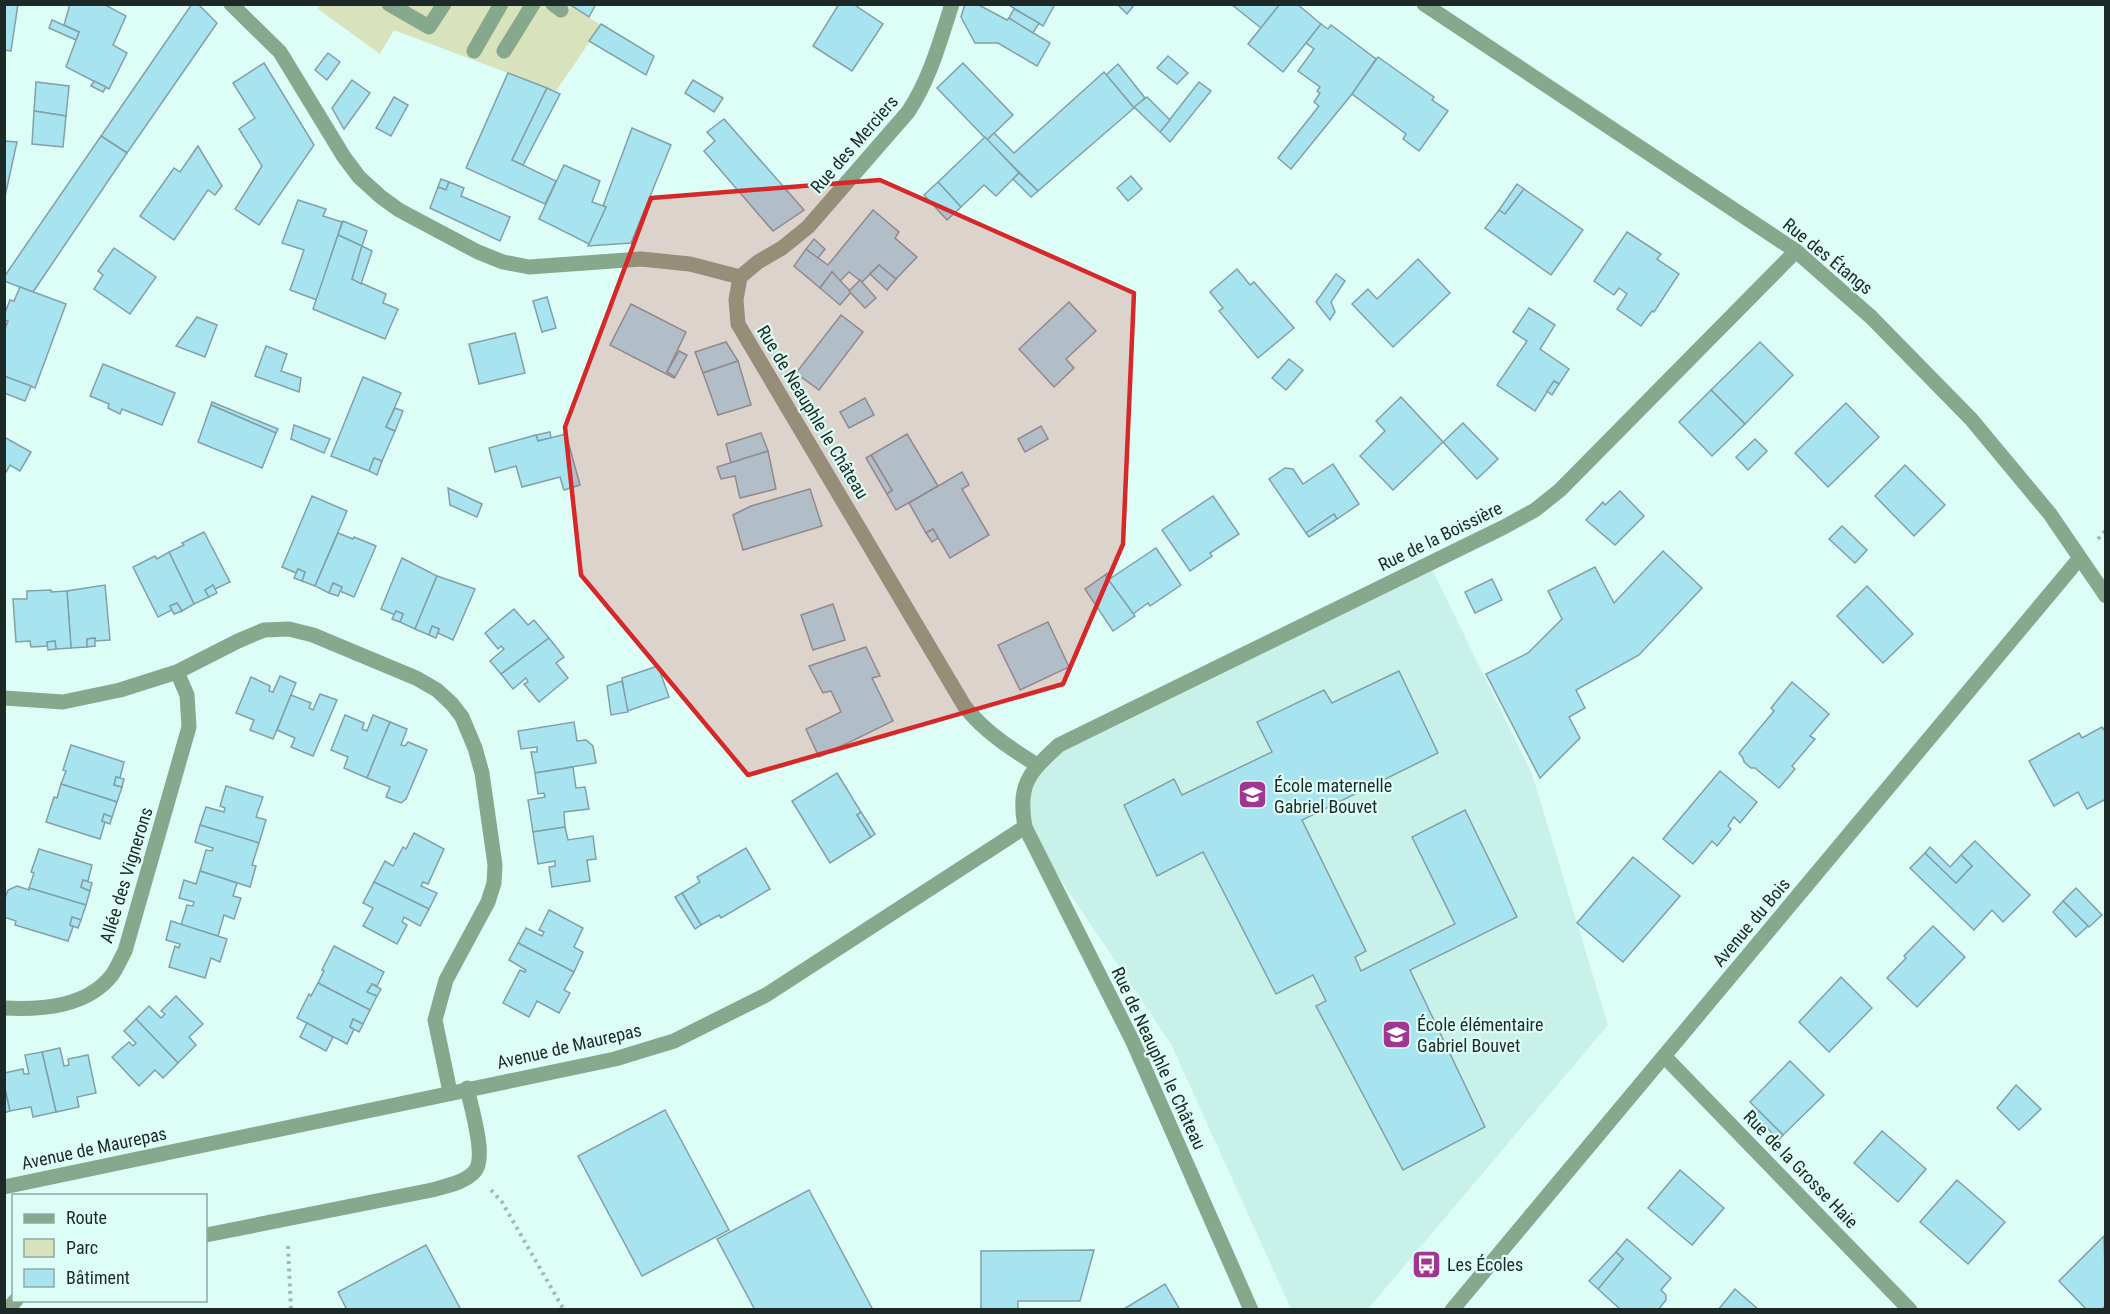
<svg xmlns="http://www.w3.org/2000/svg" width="2110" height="1314" font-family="'Roboto Condensed',sans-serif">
<rect width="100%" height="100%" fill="#ddfef6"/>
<polygon fill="#c8f2e9" points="1429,563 1532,774 1608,1025 1368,1309 1291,1309 1171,1044 1025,827 1026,782 1059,745"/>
<polygon fill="#d8e2bd" points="320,4 569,5 601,25 556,91 394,30 380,54 318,9"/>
<g fill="#a8e4f0" stroke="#82a0a7" stroke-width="1.5">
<polygon points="4,4 18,4 11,51 4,50"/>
<polygon points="70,4 108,4 107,6 126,16 113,45 127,53 109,89 66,67 79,32 64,25"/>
<polygon points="192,4 198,4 217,23 127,153 101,136"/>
<polygon points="569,4 596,4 589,17"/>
<polygon points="839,4 853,4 883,24 852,71 813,46"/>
<polygon points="965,4 977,4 1007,20 1009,18 1050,43 1037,66 998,43 975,43 961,17"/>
<polygon points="1007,4 1055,4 1043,26"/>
<polygon points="1117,4 1135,4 1127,14"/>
<polygon points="1231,4 1280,4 1261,28"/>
<polygon points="1280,4 1297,4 1321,24 1283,72 1248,44"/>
<polygon points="1014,9 1039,23 1033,33 1009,18"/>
<polygon points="52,20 79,32 76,40 49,28"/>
<polygon points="601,24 654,56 646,75 589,41"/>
<polygon points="1321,24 1328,29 1331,25 1376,59 1352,94 1291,169 1278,158 1319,106 1314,102 1320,93 1317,91 1320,87 1298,71 1314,49 1306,43"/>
<polygon points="328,53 340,62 327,80 315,70"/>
<polygon points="1168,56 1188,73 1177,84 1157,68"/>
<polygon points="1378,57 1434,97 1432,100 1448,111 1419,151 1403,139 1406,134 1352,94"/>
<polygon points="264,63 314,145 259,225 235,209 262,166 239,129 255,118 233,83"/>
<polygon points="963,63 1013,115 987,140 937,88"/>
<polygon points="1118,64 1145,98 1134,108 1106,75"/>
<polygon points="1104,72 1134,108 1038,191 987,140 994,133 1014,153"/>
<polygon points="508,73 547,88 512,160 556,181 545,204 466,168"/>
<polygon points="352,80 370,93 344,129 332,108"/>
<polygon points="693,80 723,98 714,112 685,93"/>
<polygon points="94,81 106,87 103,92 91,86"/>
<polygon points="36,82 69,86 66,116 34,111"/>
<polygon points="1199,82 1211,91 1170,142 1160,132"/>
<polygon points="547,88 560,94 523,165 512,160"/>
<polygon points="394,97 408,105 391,136 376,128"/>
<polygon points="1147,97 1170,120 1160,132 1134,107"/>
<polygon points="34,111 66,116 63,147 32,144"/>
<polygon points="724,119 804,210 773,231 704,151 715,141 707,132"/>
<polygon points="632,128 671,145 631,243 588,246 606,207 603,206"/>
<polygon points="101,136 127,153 33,292 4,281 4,277"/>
<polygon points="985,137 1019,173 996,196 984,185 961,207 938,182"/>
<polygon points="4,141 17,142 4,201"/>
<polygon points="198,146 222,186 215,195 208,190 174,240 140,216 174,168 180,172"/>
<polygon points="564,165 600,181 592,202 606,207 589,244 539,219"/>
<polygon points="1019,173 1038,191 1031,197 1013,179"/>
<polygon points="1131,176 1142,189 1128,201 1117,188"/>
<polygon points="441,179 449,182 446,190 438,187"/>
<polygon points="449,182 464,188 461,196 510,217 500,241 430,208 438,187 446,190"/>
<polygon points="938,182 961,207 947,220 924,195"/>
<polygon points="1517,184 1524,189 1505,214 1499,210"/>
<polygon points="1524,189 1583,230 1551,275 1485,228 1499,210 1505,214"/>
<polygon points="298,200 326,209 323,216 342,222 317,300 290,290 304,250 282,243"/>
<polygon points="873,210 899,232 895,238 917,257 896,279 879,265 862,282 849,272 840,281 832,272 820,288 794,266 806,249 828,265"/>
<polygon points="343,221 367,231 362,246 338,235"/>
<polygon points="1627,232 1661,254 1657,259 1679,274 1654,312 1652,311 1641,326 1617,309 1627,294 1619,288 1614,295 1594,281"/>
<polygon points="338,235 362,246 352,279 386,294 383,303 398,309 385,339 313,309"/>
<polygon points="814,239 825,249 818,258 806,249"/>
<polygon points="362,246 372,251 361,284 352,279"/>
<polygon points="114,248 156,277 130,314 94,289 103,275 98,271"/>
<polygon points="1418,259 1450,293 1393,347 1352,304 1368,289 1377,299"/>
<polygon points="879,265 896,279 887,290 870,274"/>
<polygon points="1237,269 1250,285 1254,282 1294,328 1258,358 1219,311 1223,308 1210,292"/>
<polygon points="832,272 851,292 840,305 820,288"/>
<polygon points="1336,274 1345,281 1331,302 1335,312 1330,320 1316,302"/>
<polygon points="860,280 876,298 865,308 849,291"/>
<polygon points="20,287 66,304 35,388 4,376 4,331 8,321 4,320 4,315 10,300 14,301"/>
<polygon points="547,297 556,328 542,332 533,301"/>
<polygon points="1069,302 1096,331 1066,359 1074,368 1054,387 1019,349"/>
<polygon points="631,304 686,332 667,372 675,376 674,378 610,345"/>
<polygon points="1529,308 1555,325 1540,349 1569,369 1559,384 1554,381 1535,411 1497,385 1527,341 1513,332"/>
<polygon points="841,315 863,332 819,390 796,373"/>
<polygon points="197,317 217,325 205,357 176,346"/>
<polygon points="515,333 525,373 479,384 469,344"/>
<polygon points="726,342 738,361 703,373 695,352"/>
<polygon points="1760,342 1793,375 1745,424 1711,390"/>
<polygon points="266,346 287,354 281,371 301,378 299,392 255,376"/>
<polygon points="679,351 687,355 675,377 667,372"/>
<polygon points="1289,359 1303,370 1286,390 1272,378"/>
<polygon points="738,361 751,405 718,415 703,373"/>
<polygon points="103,364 175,393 162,425 122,409 120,414 108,408 109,404 90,396"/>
<polygon points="4,376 31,386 25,401 4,393"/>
<polygon points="363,377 401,393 386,427 395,431 382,461 374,458 369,471 331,456"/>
<polygon points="1554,381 1559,384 1552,395 1547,391"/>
<polygon points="1711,390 1745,424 1712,456 1679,422"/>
<polygon points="1401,397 1443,442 1393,490 1360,456 1385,431 1376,421"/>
<polygon points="865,398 874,415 849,428 840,412"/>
<polygon points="212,402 278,429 276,433 211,405"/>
<polygon points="1846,403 1879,437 1828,487 1795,453"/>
<polygon points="211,405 276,433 262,468 198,442"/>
<polygon points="395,408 403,411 395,431 386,427"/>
<polygon points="1463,423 1498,459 1477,479 1443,442"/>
<polygon points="294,425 330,439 324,453 291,439"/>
<polygon points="1041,426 1048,439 1025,452 1018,439"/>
<polygon points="550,432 551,438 538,441 536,435"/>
<polygon points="761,433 768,451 731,463 726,444"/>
<polygon points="566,434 580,485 564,490 560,477 522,487 516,466 495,472 489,448 536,435 538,441"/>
<polygon points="907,434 938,486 896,510 887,494 892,490 871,455"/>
<polygon points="4,437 31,452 20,471 10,465 4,476"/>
<polygon points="1755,439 1767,451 1748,470 1736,457"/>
<polygon points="768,451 776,489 740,498 735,476 721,479 717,467"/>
<polygon points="871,455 892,490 887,494 866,458"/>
<polygon points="374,458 382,461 377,475 369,471"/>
<polygon points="1333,464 1359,504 1337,519 1334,514 1306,533 1269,479 1285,468 1293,469 1303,484"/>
<polygon points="1905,465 1945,505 1914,536 1875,496"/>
<polygon points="962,472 969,485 962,489 989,535 950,558 933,529 926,533 909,503"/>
<polygon points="448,488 482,504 477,517 450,505"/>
<polygon points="810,489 822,526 743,550 733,515 751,506"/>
<polygon points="1620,491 1644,516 1615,545 1586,520 1603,502 1605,505"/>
<polygon points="312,496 347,511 315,586 302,581 305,572 298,569 296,573 282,567"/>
<polygon points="1213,496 1239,534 1210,553 1212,556 1190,571 1162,530"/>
<polygon points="1334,514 1337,519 1309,537 1306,533"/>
<polygon points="1842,526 1867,550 1855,563 1829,539"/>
<polygon points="933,529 938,538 932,542 926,533"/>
<polygon points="204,532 230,582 215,589 213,585 205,590 209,597 194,604 169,552 184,545 182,543"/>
<polygon points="338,533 353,539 354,537 376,546 354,597 340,591 342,587 333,583 329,593 315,586"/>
<polygon points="1156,548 1181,585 1150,606 1148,603 1133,614 1105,575 1108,573 1111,578"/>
<polygon points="1663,551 1702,588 1639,655 1576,690 1585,708 1569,717 1580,738 1540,778 1486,674 1528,653 1562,619 1548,591 1595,567 1614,603"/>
<polygon points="169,552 194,604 182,611 177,603 170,606 172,610 158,617 133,567 155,556 157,559"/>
<polygon points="402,558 437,576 415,629 400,622 403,614 396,611 395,615 381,609"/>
<polygon points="298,569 305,572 302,581 294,578"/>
<polygon points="1105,575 1135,616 1113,631 1085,589"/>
<polygon points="437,576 475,589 453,640 438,633 439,629 432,626 429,635 415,629"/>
<polygon points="1492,579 1502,600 1475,613 1465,592"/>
<polygon points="333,583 342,587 338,596 329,593"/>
<polygon points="105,585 110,640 95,641 95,638 87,639 87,647 71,648 67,591"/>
<polygon points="213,585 217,593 209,597 205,590"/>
<polygon points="1867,586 1913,634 1883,663 1837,616"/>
<polygon points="51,590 51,592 67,591 71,648 56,649 55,641 47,642 48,646 31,647 30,641 16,642 13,599 27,599 27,591"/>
<polygon points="177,603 182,611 174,614 170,606"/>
<polygon points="833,604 845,640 813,650 801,615"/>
<polygon points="514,609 528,625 534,620 549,638 501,674 490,661 504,649 501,646 498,649 485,633"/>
<polygon points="396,611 403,614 400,622 392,619"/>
<polygon points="1048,622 1069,667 1020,690 998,645"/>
<polygon points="432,626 439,629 436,638 429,635"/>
<polygon points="95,638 95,646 87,647 87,639"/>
<polygon points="549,638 564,657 556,663 568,678 539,702 524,684 528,682 526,678 513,689 501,674"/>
<polygon points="55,641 56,649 48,650 47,642"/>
<polygon points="866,647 880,676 872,678 893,721 819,757 806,729 841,712 831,691 823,693 809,666"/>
<polygon points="658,666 669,697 627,711 622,678"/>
<polygon points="1399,671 1438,753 1302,820 1366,951 1355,957 1361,971 1455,924 1412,837 1465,810 1517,917 1410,970 1485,1127 1403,1170 1316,1006 1326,1001 1313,975 1276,994 1203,852 1157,876 1124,805 1174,779 1182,795 1272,752 1257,722 1324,690 1332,703"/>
<polygon points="280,676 296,683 273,739 250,730 254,720 236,713 251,677 270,686 269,691 273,692"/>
<polygon points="622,681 628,712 611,715 607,686"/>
<polygon points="1792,682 1829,714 1810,736 1815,739 1792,766 1795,769 1779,788 1755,768 1751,768 1744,762 1743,758 1739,753 1774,711 1771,708"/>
<polygon points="320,694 337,700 313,756 291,747 295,738 277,730 291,695 311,703 309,708 313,710"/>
<polygon points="345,715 364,723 362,729 367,731 373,715 390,722 367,778 344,768 348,757 331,750"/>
<polygon points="390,722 407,729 401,745 405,746 408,742 427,750 406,799 401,803 386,797 390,787 367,778"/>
<polygon points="574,722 577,741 586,740 593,746 596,763 535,773 531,752 537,752 537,747 521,749 518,731"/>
<polygon points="2102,727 2106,733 2106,799 2087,809 2078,792 2054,806 2029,761 2079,733 2082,738"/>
<polygon points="71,745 124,762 120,778 116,777 114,785 122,787 117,802 61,784 66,771 63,770"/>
<polygon points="573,767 576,788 585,787 589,809 564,812 565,827 533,832 528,800 545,797 544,793 538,794 535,773"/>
<polygon points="1720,771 1757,802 1740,823 1734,817 1728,826 1731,829 1717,846 1712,841 1693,864 1663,839"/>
<polygon points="837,773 861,812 857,815 871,837 830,863 792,801"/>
<polygon points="116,777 124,779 122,787 114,785"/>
<polygon points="61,784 117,802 112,817 104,814 102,821 105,822 100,839 46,822 54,797 57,798"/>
<polygon points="226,786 263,797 256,817 266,820 259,843 200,825 206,807 224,812 225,808 220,806"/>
<polygon points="861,812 875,834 871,837 857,815"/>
<polygon points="104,814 112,817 110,824 102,821"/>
<polygon points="200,825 259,843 252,865 256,866 250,887 200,871 206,850 212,851 213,848 195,842"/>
<polygon points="565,827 568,840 593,836 596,859 587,860 590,881 552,887 549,867 555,866 555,861 538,864 533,832"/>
<polygon points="414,833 444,849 428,884 423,882 421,886 437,893 429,909 374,882 385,861 393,866 403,847 406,849"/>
<polygon points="1975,841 2030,895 2003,922 1992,910 1974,930 1910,868 1925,853 1956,883 1972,866 1961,855"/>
<polygon points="1930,847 1950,867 1961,855 1972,866 1956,883 1925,853"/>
<polygon points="746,848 770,889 721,918 719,915 701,925 682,893 700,882 697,877"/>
<polygon points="39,849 92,865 88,881 83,880 81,887 90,891 86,905 29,888 34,873 31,872"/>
<polygon points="1633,857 1680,896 1623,962 1577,923"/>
<polygon points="200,871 237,883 233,896 241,898 234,919 224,915 218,936 181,925 187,905 193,906 194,902 179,898 184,880 196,884"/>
<polygon points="83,880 92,883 90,891 81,887"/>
<polygon points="374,882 429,909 420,926 404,917 402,922 407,925 397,944 363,926 373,908 363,903"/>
<polygon points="17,886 29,890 29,888 86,905 81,920 72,917 70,925 73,927 68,941 15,925 16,921 4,917 4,901 8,890"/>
<polygon points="2076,888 2102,915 2089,927 2063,901"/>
<polygon points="682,893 701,925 695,929 675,897"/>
<polygon points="2063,901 2088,926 2076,937 2053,912"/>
<polygon points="549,910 583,928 574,947 583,952 574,972 518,943 526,928 542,936 544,932 539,930"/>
<polygon points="72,917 81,920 78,928 70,925"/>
<polygon points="171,921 227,939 220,962 211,958 205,978 169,967 175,946 179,948 180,944 166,940"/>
<polygon points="1933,926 1965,957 1917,1007 1887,978 1906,958 1904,956"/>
<polygon points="518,943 574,972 564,990 570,993 559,1013 537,1001 529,1017 503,1003 520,970 525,972 526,970 509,960"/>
<polygon points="334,946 384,972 377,986 372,984 367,992 377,996 370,1010 318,983 324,971 322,970"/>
<polygon points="1841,977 1872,1008 1829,1052 1799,1022"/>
<polygon points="318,983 370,1010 363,1024 353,1019 350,1027 354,1029 347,1044 297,1018 309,994 311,996"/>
<polygon points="372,984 381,989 377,996 367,992"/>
<polygon points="176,996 203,1024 189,1037 196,1045 178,1063 136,1019 149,1006 161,1018 165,1014 161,1011"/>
<polygon points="136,1019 178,1063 163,1078 155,1070 139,1086 112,1057 129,1042 133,1046 136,1043 124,1031"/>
<polygon points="353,1019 363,1024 359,1032 350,1027"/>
<polygon points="307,1023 333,1037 326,1051 300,1037"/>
<polygon points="60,1048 64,1066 69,1065 68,1059 88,1055 96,1093 77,1097 79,1107 56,1112 42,1052"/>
<polygon points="42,1052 56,1112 33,1117 31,1107 10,1111 4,1085 4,1073 23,1069 24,1074 29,1074 25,1055"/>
<polygon points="1790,1061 1824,1095 1783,1135 1750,1102"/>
<polygon points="4,1085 10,1111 4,1113"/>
<polygon points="2016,1085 2041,1109 2019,1130 1997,1108"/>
<polygon points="665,1110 729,1230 642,1276 578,1156"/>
<polygon points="1759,1111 1783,1135 1779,1140 1755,1116"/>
<polygon points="1882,1131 1926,1169 1898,1202 1854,1163"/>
<polygon points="1680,1170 1724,1208 1692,1245 1648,1208"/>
<polygon points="1957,1180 2005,1222 1968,1264 1920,1222"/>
<polygon points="809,1190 872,1308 870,1310 755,1310 717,1239"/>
<polygon points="2104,1236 2106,1305 2101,1310 2087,1310 2059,1281"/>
<polygon points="1627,1239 1671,1278 1661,1290 1666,1295 1666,1300 1658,1310 1621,1310 1598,1289 1623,1259 1616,1252"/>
<polygon points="426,1245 461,1310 347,1310 338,1292"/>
<polygon points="1094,1250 1080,1301 1018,1301 1018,1310 981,1310 981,1251"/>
<polygon points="1616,1252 1623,1259 1598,1289 1589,1281"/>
<polygon points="1165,1284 1180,1310 1122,1310"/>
<polygon points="1735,1289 1759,1310 1718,1310"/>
</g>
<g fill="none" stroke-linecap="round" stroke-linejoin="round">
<g stroke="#a0bab3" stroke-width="4" stroke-dasharray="3 4.5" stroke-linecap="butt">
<polyline points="2098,539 2106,530"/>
<polyline points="491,1190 502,1202 564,1310"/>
<polyline points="288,1246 291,1310"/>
</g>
<g stroke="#86a88c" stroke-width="15">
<polyline points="389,4 429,27 444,4"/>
<polyline points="553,4 561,10"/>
<polyline points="474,51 501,4"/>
<polyline points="504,51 533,4"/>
</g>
<g stroke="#86a88c" stroke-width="15">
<polyline points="231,4 280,52 344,157 359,177 381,197 399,210 478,252 503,262 529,267 641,259 690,264 740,277"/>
<polyline points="1424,4 1796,251 1871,317 1971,419 2050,514 2106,596"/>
<path d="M740,277L736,300L738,324L965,707C985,732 1010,748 1037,765"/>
<path d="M740,277L758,262L782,248L808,227L908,112C930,79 940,41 952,4"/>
<polyline points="4,698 63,702 120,690 177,672 238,641 264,630 289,629 313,635 416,678 437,690 452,704 462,717 475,748 482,773 495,865 494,883 488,902 446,980 435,1020 450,1092"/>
<path d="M4,1008C42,1010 87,1007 112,975C117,968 121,958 125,951L189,727L187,695L177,672"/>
<polyline points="1664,1056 1910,1310"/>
<polyline points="4,1187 615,1059 674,1041 766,995 1025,827"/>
<path d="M206,1235L432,1190C445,1186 465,1183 475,1171C487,1157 471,1107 467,1088"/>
<polyline points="7,1310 16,1300"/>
<path d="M1251,1310L1133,1042L1025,827C1017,784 1029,773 1059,745L1504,527L1535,510L1560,490L1796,251"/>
<polyline points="1452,1310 2079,559"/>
</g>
</g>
<path fill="#d62828" fill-opacity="0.2" stroke="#d62828" stroke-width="4.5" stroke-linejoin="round" d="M880,180L1134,293L1123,544L1063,684L748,775L581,575L565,427L651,198Z"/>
<defs>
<symbol id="school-square" viewBox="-11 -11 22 22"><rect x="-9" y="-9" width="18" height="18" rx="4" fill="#a13594" stroke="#ddfef6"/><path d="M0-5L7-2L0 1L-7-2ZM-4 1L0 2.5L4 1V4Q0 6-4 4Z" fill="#fff"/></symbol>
<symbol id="bus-square" viewBox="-11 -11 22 22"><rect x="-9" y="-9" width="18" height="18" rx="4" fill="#a13594" stroke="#ddfef6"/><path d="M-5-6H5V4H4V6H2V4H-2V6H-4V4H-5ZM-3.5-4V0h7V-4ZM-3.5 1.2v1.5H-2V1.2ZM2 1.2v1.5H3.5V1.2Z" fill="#fff"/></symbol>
</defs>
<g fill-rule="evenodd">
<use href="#school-square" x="1236" y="778" width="33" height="33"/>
<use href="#school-square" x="1380" y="1018" width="33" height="33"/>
<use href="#bus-square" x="1410" y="1248" width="33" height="33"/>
</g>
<g text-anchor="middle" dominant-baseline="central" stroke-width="4.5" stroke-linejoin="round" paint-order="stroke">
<g font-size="18" fill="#1d2926" stroke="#ddfef6">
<text transform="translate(854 144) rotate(-49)">Rue des Merciers</text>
<text transform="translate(1828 256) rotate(39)">Rue des Étangs</text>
<text transform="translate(813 412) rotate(59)">Rue de Neauphle le Château</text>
<text transform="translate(1440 536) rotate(-26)">Rue de la Boissière</text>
<text transform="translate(126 875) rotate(-73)">Allée des Vignerons</text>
<text transform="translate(1751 922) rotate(-50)">Avenue du Bois</text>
<text transform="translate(569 1046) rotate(-13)">Avenue de Maurepas</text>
<text transform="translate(1159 1058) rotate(65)">Rue de Neauphle le Château</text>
<text transform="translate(94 1148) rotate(-12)">Avenue de Maurepas</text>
<text transform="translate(1801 1169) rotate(46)">Rue de la Grosse Haie</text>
</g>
<g font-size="18" fill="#1d2926" stroke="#ddfef6" text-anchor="start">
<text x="1274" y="785">École maternelle<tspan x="1274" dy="21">Gabriel Bouvet</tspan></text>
<text x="1417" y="1024">École élémentaire<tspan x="1417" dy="21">Gabriel Bouvet</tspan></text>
<text x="1447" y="1264">Les Écoles</text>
</g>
</g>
<rect width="2110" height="1314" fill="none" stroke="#1d2926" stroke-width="12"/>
<rect x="12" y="1194" width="195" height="108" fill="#ddfef6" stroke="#90a9a3" stroke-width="1.5"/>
<rect x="24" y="1214" width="30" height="9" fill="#86a88c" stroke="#90a9a3" stroke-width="1.5"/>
<text x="66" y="1224" font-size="18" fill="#1d2926">Route</text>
<rect x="24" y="1239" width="30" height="18" fill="#d8e2bd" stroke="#90a9a3" stroke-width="1.5"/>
<text x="66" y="1254" font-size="18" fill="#1d2926">Parc</text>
<rect x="24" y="1269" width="30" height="18" fill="#a8e4f0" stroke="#90a9a3" stroke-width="1.5"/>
<text x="66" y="1284" font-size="18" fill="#1d2926">Bâtiment</text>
</svg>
